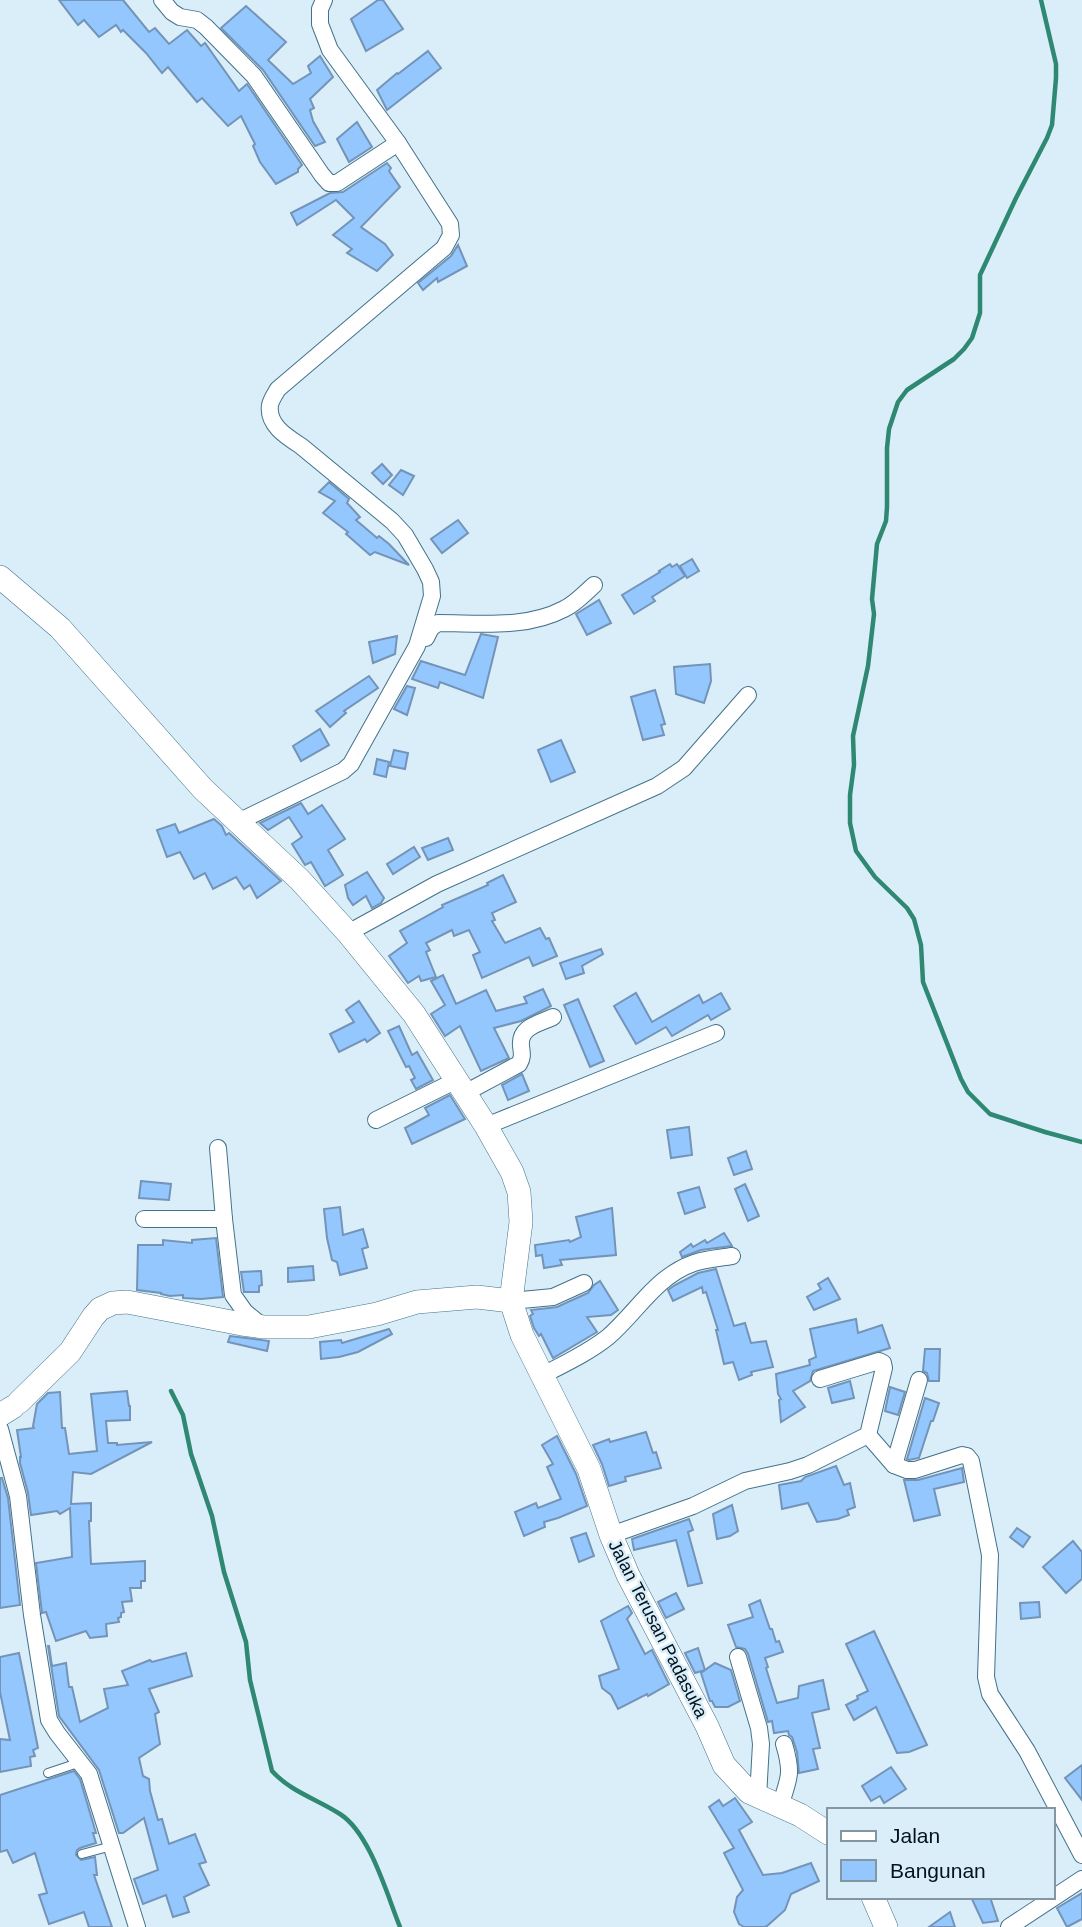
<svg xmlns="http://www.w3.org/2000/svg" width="1082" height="1927" font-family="Helvetica,sans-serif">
<rect width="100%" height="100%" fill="#daeef9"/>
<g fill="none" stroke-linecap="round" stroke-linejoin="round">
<g stroke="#2f8872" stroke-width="4.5">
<polyline points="1041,0 1056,64 1056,78 1052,125 1047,138 1016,198 980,275 980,313 972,338 964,349 954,359 907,390 898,402 889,429 887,448 887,507 886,521 877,544 872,599 874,614 868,666 853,736 854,765 850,795 850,823 856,851 875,877 907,908 914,919 921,945 923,982 961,1079 968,1092 990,1114 1045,1132 1082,1142"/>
<path d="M171,1391L183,1415L191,1454L212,1516L224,1572L246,1642L250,1680L272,1771C291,1792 317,1799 340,1814C370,1833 387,1895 400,1927"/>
</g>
</g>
<g fill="#93c7fd" stroke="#7394b8" stroke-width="2">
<polygon points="59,0 123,0 149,32 155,28 169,44 187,30 201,46 205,43 239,91 247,84 302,165 298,169 298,172 276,184 260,162 253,146 255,144 241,116 228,126 202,98 197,102 168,67 162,73 146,53 123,30 121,32 116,25 99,37 84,20 78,25"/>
<polygon points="378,0 383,0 403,29 366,51 351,19"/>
<polygon points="246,6 286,42 268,60 293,84 311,73 308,66 320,56 333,77 310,99 314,108 310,110 313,121 325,142 315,146 263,70 221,28"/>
<polygon points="428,51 441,68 387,110 377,90 397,73 398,74"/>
<polygon points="357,122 372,147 349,162 337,139"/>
<polygon points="387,163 391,168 389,171 400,187 361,227 385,244 393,255 377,271 347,253 352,249 333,235 354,218 336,200 297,225 291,213 330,193 343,192"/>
<polygon points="458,245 467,266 438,282 437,278 423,290 418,283 451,256"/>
<polygon points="382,464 392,475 383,484 372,473"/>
<polygon points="401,470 414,476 403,495 389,485"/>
<polygon points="329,482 349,499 347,503 360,517 356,520 377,538 379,536 389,544 409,565 375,552 370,555 346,534 348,532 323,513 335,501 319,492"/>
<polygon points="458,520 468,533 442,553 431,539"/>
<polygon points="692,559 699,571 687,578 680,566"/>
<polygon points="670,564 672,567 677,564 685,576 652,597 655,601 634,614 622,595 660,572 659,571"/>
<polygon points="599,600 611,623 587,635 576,614"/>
<polygon points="481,634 498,637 483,698 440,682 438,688 412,679 421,661 465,675"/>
<polygon points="397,636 395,654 373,663 369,642"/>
<polygon points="710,664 711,681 704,703 676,694 674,667"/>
<polygon points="369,676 378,688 344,711 346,713 330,727 316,711"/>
<polygon points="407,686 415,688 407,715 394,709"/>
<polygon points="655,690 665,724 661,725 664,735 643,740 631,697"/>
<polygon points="320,729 329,745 301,761 293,746"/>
<polygon points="561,740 575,772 551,782 538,750"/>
<polygon points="394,750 408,753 405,769 390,766"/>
<polygon points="377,759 389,762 386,777 374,774"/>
<polygon points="301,803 308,814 322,805 345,839 328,850 343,875 325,886 311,862 305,865 292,844 302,837 289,817 268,830 260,823"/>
<polygon points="214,819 222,826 226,835 229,833 281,881 257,898 250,885 244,889 236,877 213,889 205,873 194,879 180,852 167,857 157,830 175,824 179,833"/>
<polygon points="448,838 453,850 428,860 422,848"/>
<polygon points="414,847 420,857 393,874 387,864"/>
<polygon points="367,872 384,898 381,903 372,908 366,896 353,905 348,898 345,885"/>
<polygon points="503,875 516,902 492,913 495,920 492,921 505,943 540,928 546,939 549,938 557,956 533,966 529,957 482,978 473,955 480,952 469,930 454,936 452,930 426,943 430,950 426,952 436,977 421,981 419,976 408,983 389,956 407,943 400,931 443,907 442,905 488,885 487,883"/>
<polygon points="601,949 603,954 582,966 584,973 566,979 560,963"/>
<polygon points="443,975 456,1004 486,990 496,1011 527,1003 524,997 543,989 551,1006 521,1021 494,1028 509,1058 481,1071 460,1026 445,1036 431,1014 445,1005 431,981"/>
<polygon points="636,993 652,1022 699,995 703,1003 721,993 730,1009 711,1020 708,1015 672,1036 666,1027 636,1044 614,1006"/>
<polygon points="578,999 604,1061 590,1067 564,1005"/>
<polygon points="359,1001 380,1033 367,1042 365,1039 339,1052 330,1034 354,1022 346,1010"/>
<polygon points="399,1026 412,1055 417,1052 433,1080 416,1089 411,1080 415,1078 409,1066 406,1067 388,1031"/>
<polygon points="522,1074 529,1091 508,1100 502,1085"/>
<polygon points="450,1095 465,1119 412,1144 405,1128 429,1115 425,1108"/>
<polygon points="689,1127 692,1155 671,1158 667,1130"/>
<polygon points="746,1151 752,1169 734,1175 728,1158"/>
<polygon points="141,1181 171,1184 169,1200 139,1198"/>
<polygon points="745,1184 759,1216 748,1221 735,1189"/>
<polygon points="699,1187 705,1207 685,1214 678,1193"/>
<polygon points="340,1207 343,1235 363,1229 368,1247 362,1249 367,1268 340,1275 337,1262 332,1260 327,1238 324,1209"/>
<polygon points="612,1208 616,1255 560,1260 562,1265 544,1268 542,1255 536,1256 535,1245 569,1240 570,1242 581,1237 576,1217"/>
<polygon points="724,1233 732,1246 701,1250 682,1257 680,1252 691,1244 693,1247 705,1240 707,1243"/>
<polygon points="216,1238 223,1297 201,1299 183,1298 183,1295 170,1296 161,1294 161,1293 137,1290 138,1245 163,1245 163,1240 192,1243 192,1240"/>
<polygon points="313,1266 314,1280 288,1282 288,1268"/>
<polygon points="716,1269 734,1326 745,1323 751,1343 766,1341 773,1367 751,1372 752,1375 739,1380 733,1362 724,1364 716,1330 718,1330 706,1292 703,1293 702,1287 673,1301 668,1290 675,1285 698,1273"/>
<polygon points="261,1271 262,1285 259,1286 259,1292 244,1292 241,1272"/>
<polygon points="828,1278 840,1299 814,1310 807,1297 821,1289 818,1284"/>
<polygon points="600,1281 618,1310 611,1315 587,1317 597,1332 553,1358 541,1334 539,1336 534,1328 530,1316 533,1314 531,1310 557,1307 588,1293 594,1285"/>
<polygon points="856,1319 858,1333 882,1325 890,1348 813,1371 810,1381 793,1391 805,1407 781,1422 779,1400 781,1399 778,1394 776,1374 810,1365 809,1360 816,1357 810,1329"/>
<polygon points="389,1329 392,1334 358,1352 339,1357 321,1359 320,1342 341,1340 342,1343"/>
<polygon points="230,1336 269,1341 267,1351 228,1342"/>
<polygon points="925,1349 940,1349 939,1381 929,1381 927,1373 923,1371"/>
<polygon points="850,1381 854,1398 832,1403 828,1388"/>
<polygon points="890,1387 905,1392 898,1415 885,1411"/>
<polygon points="127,1391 129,1406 130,1406 130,1420 106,1421 108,1443 117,1443 117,1445 152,1442 91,1474 73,1472 71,1504 91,1503 91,1521 89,1521 91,1564 145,1561 145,1581 141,1581 141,1588 130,1588 132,1601 122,1602 124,1612 121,1613 121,1617 118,1618 119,1622 106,1624 107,1636 90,1638 86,1631 56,1641 46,1612 42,1613 36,1563 72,1557 70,1508 60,1514 57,1511 31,1515 28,1493 20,1463 20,1457 21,1457 17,1430 34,1428 33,1426 37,1404 48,1393 60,1392 62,1428 65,1428 69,1454 97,1451 91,1394"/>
<polygon points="925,1398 939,1403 933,1421 931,1421 919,1458 909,1460 907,1459"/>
<polygon points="646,1432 653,1453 656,1452 661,1468 625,1477 626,1481 609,1486 602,1464 593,1445 609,1439 610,1442"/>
<polygon points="557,1436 576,1474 587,1506 558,1518 544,1522 545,1527 524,1536 515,1512 536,1503 538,1508 561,1499 547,1467 553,1464 542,1445"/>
<polygon points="836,1466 844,1485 850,1483 855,1507 847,1510 849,1515 838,1519 817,1522 808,1503 782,1509 779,1485 801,1481 805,1477"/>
<polygon points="962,1468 964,1482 934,1489 940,1515 914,1521 904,1480 918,1480"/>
<polygon points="0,1478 2,1478 8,1498 20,1605 0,1608"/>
<polygon points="732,1505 738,1531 730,1536 717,1539 713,1514"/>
<polygon points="689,1519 693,1530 688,1532 702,1583 688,1586 676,1540 634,1550 632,1539"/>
<polygon points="1017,1528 1030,1537 1023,1547 1010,1537"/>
<polygon points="586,1533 594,1556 579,1562 571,1538"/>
<polygon points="1073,1541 1082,1552 1082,1579 1066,1593 1043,1567"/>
<polygon points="676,1593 684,1609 666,1618 658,1602"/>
<polygon points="760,1600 770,1629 772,1629 776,1642 779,1641 783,1652 765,1658 768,1667 766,1668 777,1703 798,1698 799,1686 823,1680 829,1709 812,1713 820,1748 813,1749 818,1769 799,1773 797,1752 792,1737 789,1735 788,1731 774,1733 772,1721 768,1722 748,1654 745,1649 736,1647 728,1625 753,1617 749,1605"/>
<polygon points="1039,1602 1040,1617 1021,1619 1020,1603"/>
<polygon points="628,1606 632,1613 627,1619 645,1654 652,1650 669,1684 648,1696 647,1694 618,1709 611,1695 602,1688 599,1676 619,1669 601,1621"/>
<polygon points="874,1631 927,1745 909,1752 897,1753 876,1707 854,1720 846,1705 858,1699 857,1696 868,1691 846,1644"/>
<polygon points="48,1646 49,1646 52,1666 66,1663 69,1687 72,1687 80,1722 108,1708 104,1689 128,1685 122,1671 150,1660 152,1662 186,1653 192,1676 149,1689 159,1712 155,1714 160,1744 139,1758 143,1776 149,1779 150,1791 158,1820 162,1819 169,1844 195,1834 206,1862 199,1864 209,1885 184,1897 189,1912 173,1917 166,1895 143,1904 134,1879 158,1870 144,1818 123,1833 119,1833 99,1770 59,1716"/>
<polygon points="698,1648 705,1670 695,1673 685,1653"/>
<polygon points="19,1653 38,1748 33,1750 35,1756 30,1757 31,1766 0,1772 0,1739 10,1740 0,1692 0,1657"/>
<polygon points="715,1663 731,1670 740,1701 728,1707 715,1707 712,1701 710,1701 701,1673"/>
<polygon points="1082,1765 1082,1800 1065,1778"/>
<polygon points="891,1767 906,1789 884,1803 880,1796 871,1801 862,1786"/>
<polygon points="74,1771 80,1779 96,1833 93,1833 96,1843 80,1848 77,1850 76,1855 81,1860 95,1857 97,1875 94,1875 112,1927 89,1927 84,1912 49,1924 39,1895 47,1893 35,1853 13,1863 7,1850 0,1852 0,1795"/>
<polygon points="735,1798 752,1822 739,1830 763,1875 782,1873 811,1863 819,1881 791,1894 785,1910 767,1926 764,1927 744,1927 739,1924 734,1912 737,1897 743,1890 724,1853 734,1848 709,1807 719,1800 723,1806"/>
<polygon points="1082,1893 1082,1919 1067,1927 1057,1908"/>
<polygon points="971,1897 990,1897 998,1921 983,1923"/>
<polygon points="950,1912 955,1927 929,1927"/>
</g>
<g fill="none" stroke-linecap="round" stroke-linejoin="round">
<defs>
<g id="lane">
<polyline points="48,1773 81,1762"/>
<polyline points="82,1854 112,1846"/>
</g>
<g id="street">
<polyline points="162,0 172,12 180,17 197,20 206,27 254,76 322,175 329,183 337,183 398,143"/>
<path d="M426,638L431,628L438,623C480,623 526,629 564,609C575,604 585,593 594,585"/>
<path d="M238,822L343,771L351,764L417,646L432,596L431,582L425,569L405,535L392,521L301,446C287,437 267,425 270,405C271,400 275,394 278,389L444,248L451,235L450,224L398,143L330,50L320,24V9L324,0"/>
<polyline points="348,933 437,884 657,786 684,768 748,695"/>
<path d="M465,1093L519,1064C523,1057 522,1054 521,1046C519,1027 538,1024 553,1017"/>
<polyline points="376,1120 457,1080"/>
<polyline points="486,1126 716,1033"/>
<polyline points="218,1148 224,1219 233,1295 245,1312 261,1325"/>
<polyline points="144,1219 224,1219"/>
<polyline points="511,1301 553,1297 584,1283"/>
<path d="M541,1376C564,1364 588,1353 608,1337C637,1312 656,1276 694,1263C706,1259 720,1258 732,1256"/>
<polyline points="0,1429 18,1496 32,1615 49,1720 57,1733 89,1774 137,1927"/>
<polyline points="868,1435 894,1465 919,1380"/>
<polyline points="894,1465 907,1470 915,1470 962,1455 967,1456 971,1461 990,1555 986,1677 990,1694 1027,1751 1082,1855"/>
<polyline points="611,1535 693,1506 745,1481 790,1471 808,1465 868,1435 884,1368 883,1363 879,1361 820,1379"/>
<polyline points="738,1657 759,1728 761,1744 758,1797"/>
<path d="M780,1806C789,1778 793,1774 784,1744"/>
<polyline points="1009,1927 1082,1879"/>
</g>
<g id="secondary">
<polyline points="0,577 60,628 203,789 300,880 348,933 414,1014 486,1126 512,1172 519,1192 521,1222 511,1301 522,1335 589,1469 611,1535 628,1575 707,1726 724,1765 749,1792 800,1815 828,1833"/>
<polyline points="19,1402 70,1352 93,1317 100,1309 113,1303 127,1302 242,1324 263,1327 309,1327 377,1314 417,1302 477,1297 511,1301"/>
<polyline points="0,1415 13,1407"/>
<polyline points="873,1897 886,1927"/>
</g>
</defs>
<use href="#lane" stroke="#41728a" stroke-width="10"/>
<use href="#street" stroke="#41728a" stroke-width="18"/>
<use href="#secondary" stroke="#41728a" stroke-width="24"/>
<use href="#lane" stroke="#fff" stroke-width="8"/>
<use href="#street" stroke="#fff" stroke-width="16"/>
<use href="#secondary" stroke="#fff" stroke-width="23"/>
</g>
<g text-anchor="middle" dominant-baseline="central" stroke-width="5" stroke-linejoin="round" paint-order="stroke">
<g font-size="18" fill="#01131c" stroke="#daeef9">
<text transform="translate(658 1629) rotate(63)">Jalan Terusan Padasuka</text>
</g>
</g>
<rect x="827" y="1808" width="228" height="91" fill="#daeef9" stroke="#8396a1" stroke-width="2"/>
<rect x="841" y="1831" width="35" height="10" fill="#ffffff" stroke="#8396a1" stroke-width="2"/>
<text x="890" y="1843" font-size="21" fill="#01131c">Jalan</text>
<rect x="841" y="1860" width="35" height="21" fill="#93c7fd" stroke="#8396a1" stroke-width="2"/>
<text x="890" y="1878" font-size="21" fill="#01131c">Bangunan</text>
</svg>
